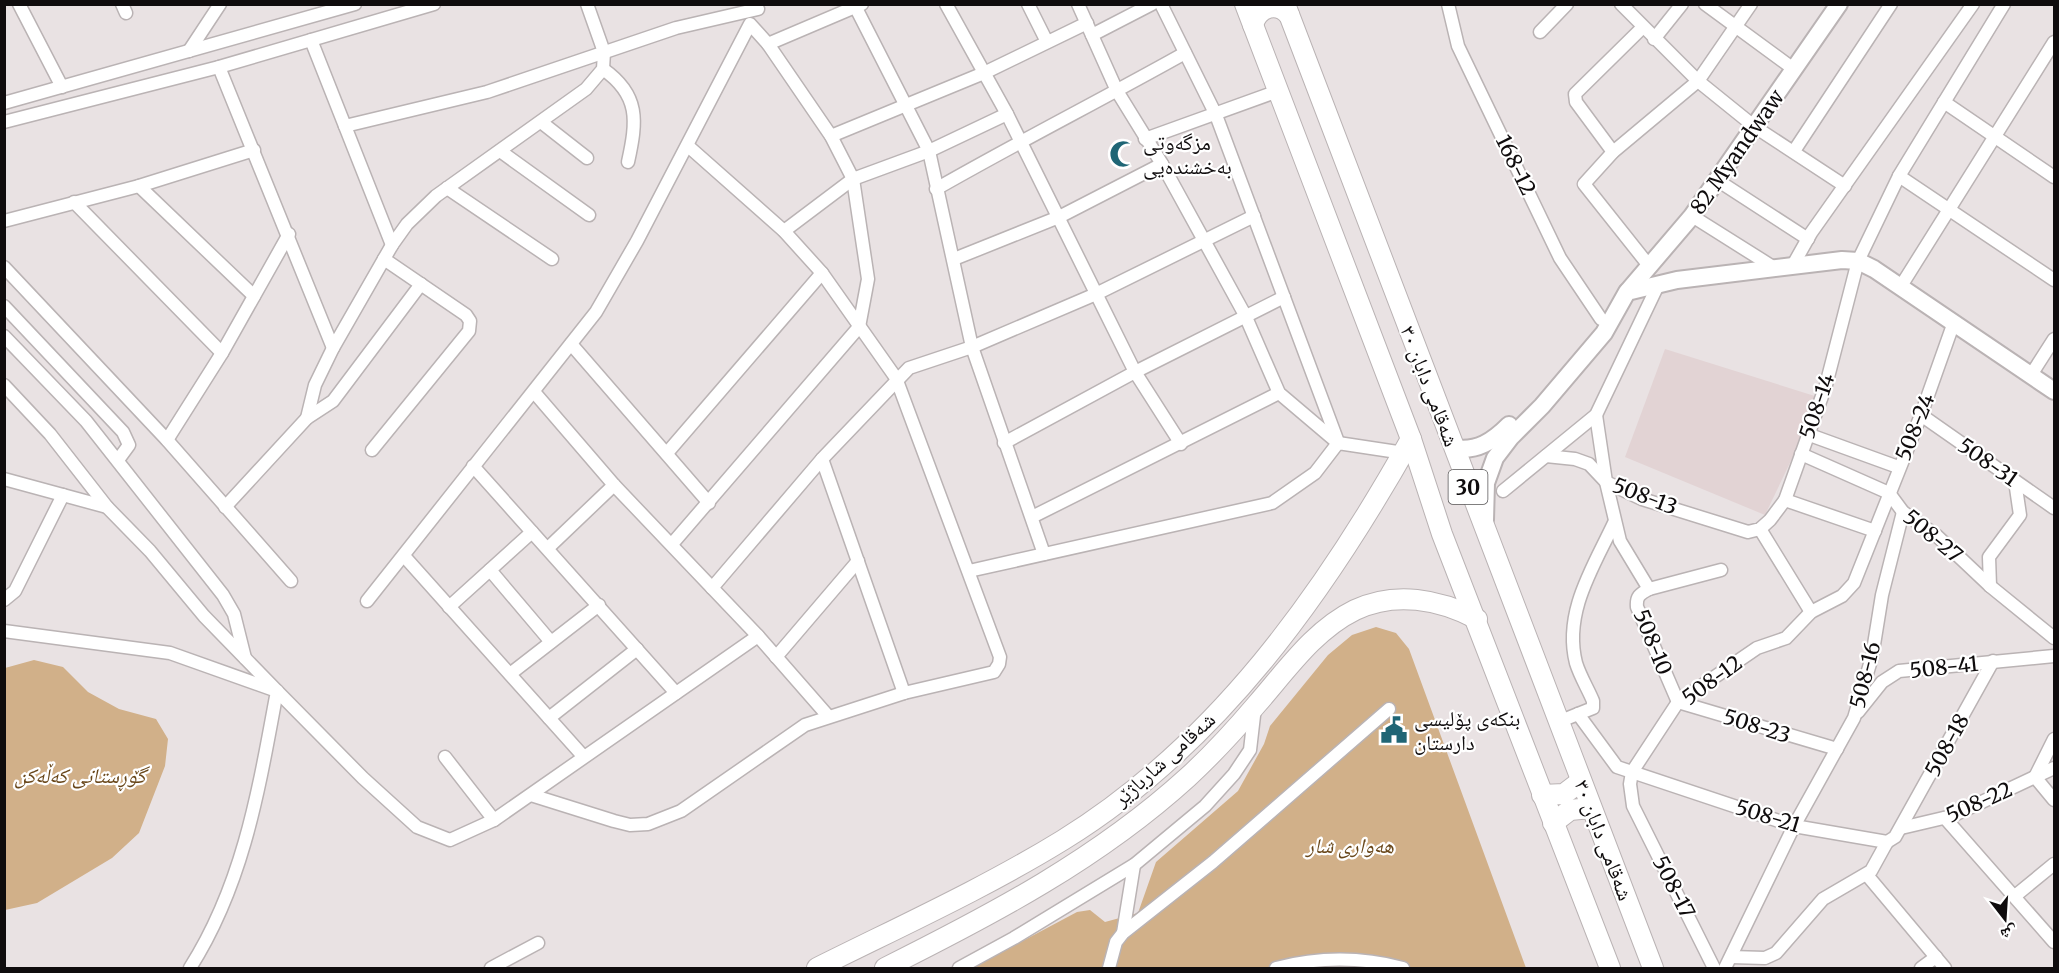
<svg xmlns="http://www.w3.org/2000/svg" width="2059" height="973" font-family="Merriweather,'Noto Naskh Arabic',serif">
<rect width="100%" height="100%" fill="#e9e2e3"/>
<polygon fill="#e2d3d4" points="1665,349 1821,398 1765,515 1625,457"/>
<g fill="#d1b089">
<polygon points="1376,627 1396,633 1409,649 1526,968 972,968 1077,912 1090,910 1105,922 1138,913 1156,862 1238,791 1264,744 1270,726 1328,655 1352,635"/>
<polygon points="34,660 63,667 88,692 119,709 156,719 168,739 165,766 139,833 112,858 37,903 5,910 5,668"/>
</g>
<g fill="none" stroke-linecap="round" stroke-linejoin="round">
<defs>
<g id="street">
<polyline points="19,4 62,87"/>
<polyline points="122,4 126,13"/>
<polyline points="946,4 1007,114 1135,372 1181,444"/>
<polyline points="1028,4 1047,42"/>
<polyline points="1078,4 1117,91 1162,164 1245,315 1279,393 1338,443"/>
<polyline points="1161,4 1216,115 1338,442"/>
<polyline points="1448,4 1458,46 1560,258 1601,319"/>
<polyline points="1621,4 1698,81 1755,127 1845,186"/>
<polyline points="1705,4 1795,70"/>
<polyline points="856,8 929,151 972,347 1044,554"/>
<polyline points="1540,32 1567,4"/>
<polyline points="1092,35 1152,4"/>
<polyline points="1654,39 1682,4"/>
<polyline points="311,40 392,245"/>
<polyline points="189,51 220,4"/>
<polyline points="219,67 333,348"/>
<path d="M603,69C640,95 637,121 628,162"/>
<polyline points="1944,102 2054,177"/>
<polyline points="4,103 355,4"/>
<polyline points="4,122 219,67 434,4"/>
<polyline points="541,122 587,158"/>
<polyline points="345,126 487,92 676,28 758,9"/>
<polyline points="831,136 984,73 1087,23"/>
<polyline points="1145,139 1278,91"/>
<polyline points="500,151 589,215"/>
<polyline points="1794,151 1891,4"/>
<polyline points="1613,152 1576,102 1575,94 1642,28"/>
<polyline points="1899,176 2054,280"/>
<polyline points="1717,180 1808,239"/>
<polyline points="139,186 254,296"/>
<polyline points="447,188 552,259"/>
<path d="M936,189C1018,142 1103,99 1185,53"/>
<polyline points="74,202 222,353"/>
<polyline points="1692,216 1773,267"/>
<polyline points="4,221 139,186 254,150"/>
<polyline points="784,231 853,179 929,151 1007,114"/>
<polyline points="954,259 1059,217 1162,164"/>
<polyline points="1793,265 1811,233 1973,4"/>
<polyline points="4,267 167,440 291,581"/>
<polyline points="1650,267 1584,184 1613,152 1698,81 1751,4"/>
<polyline points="1901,286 2054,42"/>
<polyline points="4,306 123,432 129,445 118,460"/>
<polyline points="4,336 86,421 223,595 234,614 245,658"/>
<polyline points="571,344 709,503"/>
<polyline points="2031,375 2054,339"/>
<polyline points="4,385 50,434 107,507 150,551 204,616 277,691 363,778 417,827 450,840 494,820 758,636"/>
<polyline points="534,392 614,485 758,636 828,716"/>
<polyline points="1596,415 1606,482 1620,541 1649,589"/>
<polyline points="1921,415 2054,508"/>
<polyline points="307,418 315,385 333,348 392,245 407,224 436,196 586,89 603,69 604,52 587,4"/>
<polyline points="1807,434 1898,467"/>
<polyline points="167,440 222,353 289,234"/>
<polyline points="1004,443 1135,372 1284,297"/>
<polyline points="372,450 469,331 470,321 466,315 384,259"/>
<polyline points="667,453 822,273"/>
<polyline points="1801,454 1889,493 1903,512 1937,536 1990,586 2054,638"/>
<polyline points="1546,456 1575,459 1589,464 1606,482 1642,499 1748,532 1760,529 1770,520 1785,500 1826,385 1858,261 1899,176 2004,4"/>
<polyline points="822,459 904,693"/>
<polyline points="473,466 676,693"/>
<polyline points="4,479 107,507"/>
<polyline points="1503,491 1596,415 1659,283"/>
<polyline points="1785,500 1875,531"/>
<polyline points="225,507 307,418 333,401 421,284"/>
<polyline points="1032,517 1279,393"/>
<polyline points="1760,529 1811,612"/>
<polyline points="672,544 859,327 868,279 853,179 831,136 768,44"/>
<polyline points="548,548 614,485"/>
<polyline points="404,556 583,756"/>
<polyline points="490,570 551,642"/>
<path d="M1721,570L1649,589C1640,594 1636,596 1637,607L1678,702L1837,749"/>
<polyline points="969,571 1272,503 1315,473 1338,443 1404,453"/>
<polyline points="1990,586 1989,557 2020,515 2015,481"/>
<polyline points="712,588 822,459 909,368 972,347 1096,294 1254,216"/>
<polyline points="4,600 15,591 63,495"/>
<polyline points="367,601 596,312 637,241 750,24 768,44 862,4"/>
<polyline points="449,607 532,532"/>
<path d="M4,631L170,653L277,691C259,788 244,883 190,968"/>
<polyline points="776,657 858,561"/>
<polyline points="510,674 599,605"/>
<polyline points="1858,712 1882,682 1899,671 2054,656"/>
<polyline points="1578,714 1617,767 1794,826 1887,842 1895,837 1993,661"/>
<polyline points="549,718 637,649"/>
<path d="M1558,722L1593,708V701C1588,689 1580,676 1576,663C1563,612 1594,566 1614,523"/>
<polyline points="2054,739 2035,777 2054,800"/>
<polyline points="445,757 494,820"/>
<polyline points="531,795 614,821 630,825 648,824 681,811 805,725 904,693 994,672 999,664 1000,657 896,378 822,273 784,231 688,146"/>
<polyline points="1945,818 2054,942"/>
<polyline points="1901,828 1952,816 2054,768"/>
<polyline points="1867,875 1945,968"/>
<polyline points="2015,896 2054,864"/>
<polyline points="1123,933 1134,865"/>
<polyline points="1731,957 1765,958 1776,953 1823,899 1871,871 1887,842"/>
<polyline points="491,968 538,943"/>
<polyline points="959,968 1014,938 1134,865 1205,806 1234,774 1250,750 1255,707"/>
<polyline points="1109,968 1116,942 1123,933 1213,862 1389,709"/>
<path d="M1276,968C1318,957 1362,957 1403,968"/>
<polyline points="1714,968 1633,806 1630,784 1632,772 1678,702 1757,648 1786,638 1811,612 1842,596 1854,583 1921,415 1954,322"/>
<polyline points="1725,968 1794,826 1854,718 1872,657 1882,595 1903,512"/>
<polyline points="1921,968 1936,957"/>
</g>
<g id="secondary">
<polyline points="1628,291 1692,216 1839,4"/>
<path d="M1454,448C1477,452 1493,441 1509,425"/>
<polyline points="1485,520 1486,483 1495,458 1511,437 1542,406 1604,333 1627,292 1677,280 1842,260 1858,261 1874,269 2054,391"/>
</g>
<g id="primary">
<polyline points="1245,4 1411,439 1442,534 1610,968"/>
<polyline points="1285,4 1653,968"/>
<path d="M1253,25C1258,7 1277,1 1289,15"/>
<polyline points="1542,795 1564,794 1581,781"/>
<polyline points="1553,823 1570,810 1591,808"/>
<path d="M817,968C899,927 985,888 1063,840C1217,745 1324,594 1411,439"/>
<path d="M885,968C993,914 1098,859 1188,777C1213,754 1235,730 1257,704C1286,671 1314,630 1355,610C1395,591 1439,599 1477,619"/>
</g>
</defs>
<use href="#street" stroke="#bab3b4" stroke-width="15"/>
<use href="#secondary" stroke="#bab3b4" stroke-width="20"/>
<use href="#primary" stroke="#bab3b4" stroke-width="22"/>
<use href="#street" stroke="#fff" stroke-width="12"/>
<use href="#secondary" stroke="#fff" stroke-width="16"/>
<use href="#primary" stroke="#fff" stroke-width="20"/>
</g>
<defs>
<symbol id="mosque-bare" viewBox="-9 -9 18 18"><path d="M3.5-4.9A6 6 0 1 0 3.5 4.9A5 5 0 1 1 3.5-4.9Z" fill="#1f6575" stroke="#fff" stroke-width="2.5" paint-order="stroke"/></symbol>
<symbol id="civic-bare" viewBox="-9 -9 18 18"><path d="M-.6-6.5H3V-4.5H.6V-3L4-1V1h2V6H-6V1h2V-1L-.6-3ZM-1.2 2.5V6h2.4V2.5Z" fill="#1f6575" stroke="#fff" stroke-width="2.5" paint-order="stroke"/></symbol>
</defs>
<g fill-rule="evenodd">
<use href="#mosque-bare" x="1104" y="135" width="38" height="38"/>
<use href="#civic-bare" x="1375" y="711" width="38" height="38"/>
</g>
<g text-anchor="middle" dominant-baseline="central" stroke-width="4.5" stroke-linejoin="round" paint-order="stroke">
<rect fill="#fff" stroke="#575556" stroke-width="1.5" x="1448.5" y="470" width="39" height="34" rx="4.5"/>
<g font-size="20" font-weight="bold" fill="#0f0c0d">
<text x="1468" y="487">30</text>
</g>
<g font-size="21" fill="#0f0c0d" stroke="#fff" text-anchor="start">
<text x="1143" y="142">مزگەوتی<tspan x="1143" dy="24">بەخشندەیی</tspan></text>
<text x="1414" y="718">بنکەی پۆلیسی<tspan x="1414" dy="24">دارستان</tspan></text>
</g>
<g font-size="21" fill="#0f0c0d" stroke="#fff">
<text transform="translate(1737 152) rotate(-55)">82 Myandwaw</text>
<text transform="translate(1516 165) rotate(64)">168-12</text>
<text transform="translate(1430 386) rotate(69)">شەقامی دابان ٣٠</text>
<text transform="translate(1817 406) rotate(-71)">508-14</text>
<text transform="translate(1915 427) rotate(-68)">508-24</text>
<text transform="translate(1988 462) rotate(35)">508-31</text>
<text transform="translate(1645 496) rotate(21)">508-13</text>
<text transform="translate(1933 536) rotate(40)">508-27</text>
<text transform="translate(1653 642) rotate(68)">508-10</text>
<text transform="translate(1944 667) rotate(-6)">508-41</text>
<text transform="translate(1865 675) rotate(-76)">508-16</text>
<text transform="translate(1712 680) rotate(-36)">508-12</text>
<text transform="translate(1757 726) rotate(17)">508-23</text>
<text transform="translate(1947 745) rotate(-61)">508-18</text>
<text transform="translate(1164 759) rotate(-42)">شەقامی شارباژێر</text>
<text transform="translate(1979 802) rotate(-24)">508-22</text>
<text transform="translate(1768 816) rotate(17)">508-21</text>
<text transform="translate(1604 840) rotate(69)">شەقامی دابان ٣٠</text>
<text transform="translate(1674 887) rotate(63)">508-17</text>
</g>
<g font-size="21" font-style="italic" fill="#69471a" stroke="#fff">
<text x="80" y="775">گۆڕستانی کەڵەکن</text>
<text x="1350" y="845">هەواری شار</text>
</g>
</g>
<rect width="2059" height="973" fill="none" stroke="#0f0c0d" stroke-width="12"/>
<g transform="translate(2005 919) rotate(163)" stroke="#ffffff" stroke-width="4.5" paint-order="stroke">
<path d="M0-4.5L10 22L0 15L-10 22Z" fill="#0f0c0d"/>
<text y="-9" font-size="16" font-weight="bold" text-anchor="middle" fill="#0f0c0d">ش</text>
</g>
</svg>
